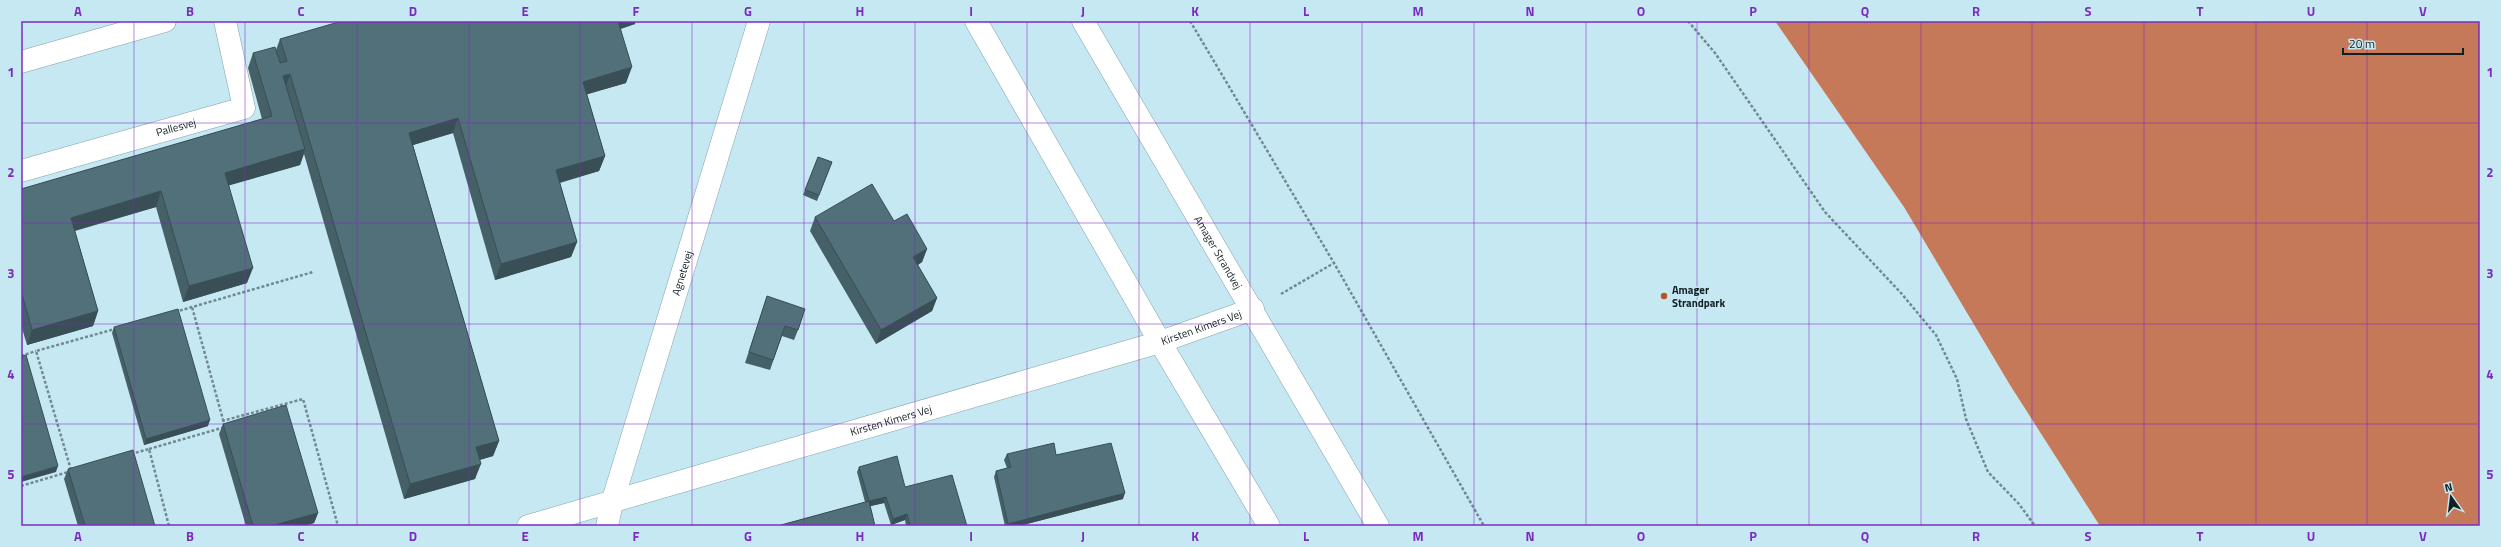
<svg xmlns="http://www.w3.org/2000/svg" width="2501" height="547" font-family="'Titillium Web',sans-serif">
<rect width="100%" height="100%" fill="#c6e8f3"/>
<polygon fill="#c67958" points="1775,21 2480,21 2480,526 2100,526 2010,385 1904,207"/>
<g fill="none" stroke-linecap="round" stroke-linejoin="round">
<defs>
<g id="minor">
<polyline points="976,21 1160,342 1269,526"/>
<path id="s1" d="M1083,21L1378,526"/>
<polyline points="21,62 165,21"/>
<path id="s2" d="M21,171L244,108L225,21"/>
<path id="s3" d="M528,526L1160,342L1253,309"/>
<path id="s4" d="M607,526L612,503L759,21"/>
</g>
</defs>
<use href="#minor" stroke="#81a2ac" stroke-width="23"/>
<g stroke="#718990" stroke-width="2.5" stroke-dasharray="3 2" stroke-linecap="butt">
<polyline points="1190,21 1334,263 1484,526"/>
<polyline points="1688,21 1715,53 1825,212 1901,293 1936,335 1957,379 1966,419 1988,472 2019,504 2035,526"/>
<polyline points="1281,294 1334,263"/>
<polyline points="175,312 313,272"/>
<polyline points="21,356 36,351"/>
<polyline points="222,421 303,399 338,526"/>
<polyline points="149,449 225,427 192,307"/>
<polyline points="131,454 149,449 169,526"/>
<polyline points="71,470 36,351 115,329"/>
<polyline points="21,486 68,472"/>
</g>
<use href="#minor" stroke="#fff" stroke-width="22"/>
</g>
<g fill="#466068">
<polygon points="635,24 621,29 626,83 587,94 605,156 599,171 560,183 577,242 571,257 495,280 453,133 413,145 499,441 493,456 480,460 475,479 404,499 304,154 300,165 229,185 247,283 183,302 156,207 75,231 98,311 93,326 27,345 21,325 21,189 262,119 248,68 253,53 276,50 280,39"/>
<polygon points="818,157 832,162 817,201 803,195"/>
<polygon points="815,217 894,221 927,249 922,262 918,265 937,298 932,311 876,344 810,231"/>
<polygon points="767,296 798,330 794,340 782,336 770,370 745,363"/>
<polygon points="114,327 208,426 144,445 112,333"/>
<polygon points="223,424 318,513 314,523 304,526 246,526 219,434"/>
<polygon points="1007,454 1056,455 1123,499 1019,526 1005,526 994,477 996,471 1007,468 1004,460"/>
<polygon points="859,467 905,487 967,526 906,526 905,520 891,525 884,503 870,506 875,526 781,526 781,525 865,502 857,472"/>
<polygon points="68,469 155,526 78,526 64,479"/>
</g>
<g fill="#394e55">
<polygon points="615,21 636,21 635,24 611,31"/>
<polygon points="632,67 626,83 578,97 583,82"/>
<polygon points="290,74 285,89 283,76"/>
<polygon points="458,118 453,133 403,148 409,133"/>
<polygon points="305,149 300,165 220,188 225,173"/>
<polygon points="605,156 599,171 550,185 556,170"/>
<polygon points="161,191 156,207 66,233 71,218"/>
<polygon points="577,242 571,257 495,280 501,264"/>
<polygon points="927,249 922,262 908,271 913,257"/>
<polygon points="253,268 247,283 183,302 189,286"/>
<polygon points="937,298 932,311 876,344 881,330"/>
<polygon points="98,311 93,326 27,345 32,330"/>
<polygon points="210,420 208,426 144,445 146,439"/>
<polygon points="499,441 493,456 471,462 476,447"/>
<polygon points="481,464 475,479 404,499 410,484"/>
<polygon points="58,466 56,472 21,482 21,477"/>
<polygon points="1125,493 1123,499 1019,526 1007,526 1008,524"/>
<polygon points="886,497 884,503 867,507 869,501"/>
<polygon points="318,513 314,523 304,526 271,526"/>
<polygon points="907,514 905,520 891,525 893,519"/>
</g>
<g fill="#517079" stroke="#394e55">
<polygon points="342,21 618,21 632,67 583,82 605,156 556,170 577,242 501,264 458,118 409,133 499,441 476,447 481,464 410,484 290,74 283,76 305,149 225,173 253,268 189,286 161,191 71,218 98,311 32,330 21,291 21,189 272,116 253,53 275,47 280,63 287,61 280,39"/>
<polygon points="818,157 832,162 819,195 805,190"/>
<polygon points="872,184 894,221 907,214 927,249 913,257 937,298 881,330 815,217"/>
<polygon points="767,296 805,309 798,330 785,326 773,360 749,352"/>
<polygon points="178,309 210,420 146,439 114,327"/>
<polygon points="26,355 58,466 21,477 21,356"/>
<polygon points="286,405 318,513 271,526 253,526 223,424"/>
<polygon points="1054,443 1056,455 1111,443 1125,493 1008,524 996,471 1011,467 1007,454"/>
<polygon points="133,450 155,526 85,526 68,469"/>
<polygon points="897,456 905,487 952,475 967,526 910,526 907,514 893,519 886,497 869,501 859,467"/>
<polygon points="869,501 875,526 781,526 781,525"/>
</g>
<path fill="none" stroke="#7b2cbf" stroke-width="1" stroke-opacity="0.55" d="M134,21V526M245,21V526M357,21V526M469,21V526M580,21V526M692,21V526M804,21V526M915,21V526M1027,21V526M1139,21V526M1250,21V526M1362,21V526M1474,21V526M1586,21V526M1697,21V526M1809,21V526M1921,21V526M2032,21V526M2144,21V526M2256,21V526M2367,21V526M21,123H2480M21,223H2480M21,324H2480M21,424H2480"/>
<circle fill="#ba5525" stroke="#c6e8f3" stroke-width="1.5" cx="1664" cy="296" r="4"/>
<g text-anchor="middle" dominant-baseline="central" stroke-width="3" stroke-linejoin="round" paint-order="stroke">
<g font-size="11" fill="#132023" stroke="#c6e8f3">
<text stroke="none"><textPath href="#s2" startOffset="161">Pallesvej</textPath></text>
<text stroke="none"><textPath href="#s1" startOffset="268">Amager Strandvej</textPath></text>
<text stroke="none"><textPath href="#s4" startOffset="264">Agnetevej</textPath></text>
<text stroke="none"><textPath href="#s3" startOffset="702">Kirsten Kimers Vej</textPath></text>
<text stroke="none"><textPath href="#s3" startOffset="378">Kirsten Kimers Vej</textPath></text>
</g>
<g font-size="11" font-weight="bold" fill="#132023" stroke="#c6e8f3" text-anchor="start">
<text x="1672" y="290">Amager<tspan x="1672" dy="13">Strandpark</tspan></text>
</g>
</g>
<rect width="2501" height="547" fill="none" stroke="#c6e8f3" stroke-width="44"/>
<g transform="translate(2451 497) rotate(346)" stroke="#c6e8f3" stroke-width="3" paint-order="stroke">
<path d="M0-3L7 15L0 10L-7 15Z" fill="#132023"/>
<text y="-6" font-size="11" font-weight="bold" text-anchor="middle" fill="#132023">N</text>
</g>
<path d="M2343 48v6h120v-6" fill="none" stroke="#132023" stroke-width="2"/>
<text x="2349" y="48" font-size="12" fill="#132023" stroke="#c6e8f3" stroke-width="3" paint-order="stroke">20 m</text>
<rect x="22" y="22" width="2457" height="503" fill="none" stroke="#7b2cbf" stroke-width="1.5"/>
<g font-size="13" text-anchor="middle" font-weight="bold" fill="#7b2cbf">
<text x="78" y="16">A</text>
<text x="190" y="16">B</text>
<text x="301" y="16">C</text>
<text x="413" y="16">D</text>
<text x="525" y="16">E</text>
<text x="636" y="16">F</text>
<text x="748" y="16">G</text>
<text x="860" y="16">H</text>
<text x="971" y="16">I</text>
<text x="1083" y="16">J</text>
<text x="1195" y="16">K</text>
<text x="1306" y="16">L</text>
<text x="1418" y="16">M</text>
<text x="1530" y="16">N</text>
<text x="1641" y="16">O</text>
<text x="1753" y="16">P</text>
<text x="1865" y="16">Q</text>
<text x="1976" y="16">R</text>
<text x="2088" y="16">S</text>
<text x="2200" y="16">T</text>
<text x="2311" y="16">U</text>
<text x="2423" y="16">V</text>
<text x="11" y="77">1</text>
<text x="2490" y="77">1</text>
<text x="11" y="177">2</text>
<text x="2490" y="177">2</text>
<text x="11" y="278">3</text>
<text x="2490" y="278">3</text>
<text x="11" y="379">4</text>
<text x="2490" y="379">4</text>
<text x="11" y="479">5</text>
<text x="2490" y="479">5</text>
<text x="78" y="541">A</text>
<text x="190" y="541">B</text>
<text x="301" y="541">C</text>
<text x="413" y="541">D</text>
<text x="525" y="541">E</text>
<text x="636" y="541">F</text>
<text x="748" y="541">G</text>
<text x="860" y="541">H</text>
<text x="971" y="541">I</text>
<text x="1083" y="541">J</text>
<text x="1195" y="541">K</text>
<text x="1306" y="541">L</text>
<text x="1418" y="541">M</text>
<text x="1530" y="541">N</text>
<text x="1641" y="541">O</text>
<text x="1753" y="541">P</text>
<text x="1865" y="541">Q</text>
<text x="1976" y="541">R</text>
<text x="2088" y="541">S</text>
<text x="2200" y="541">T</text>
<text x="2311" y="541">U</text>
<text x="2423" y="541">V</text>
</g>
</svg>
